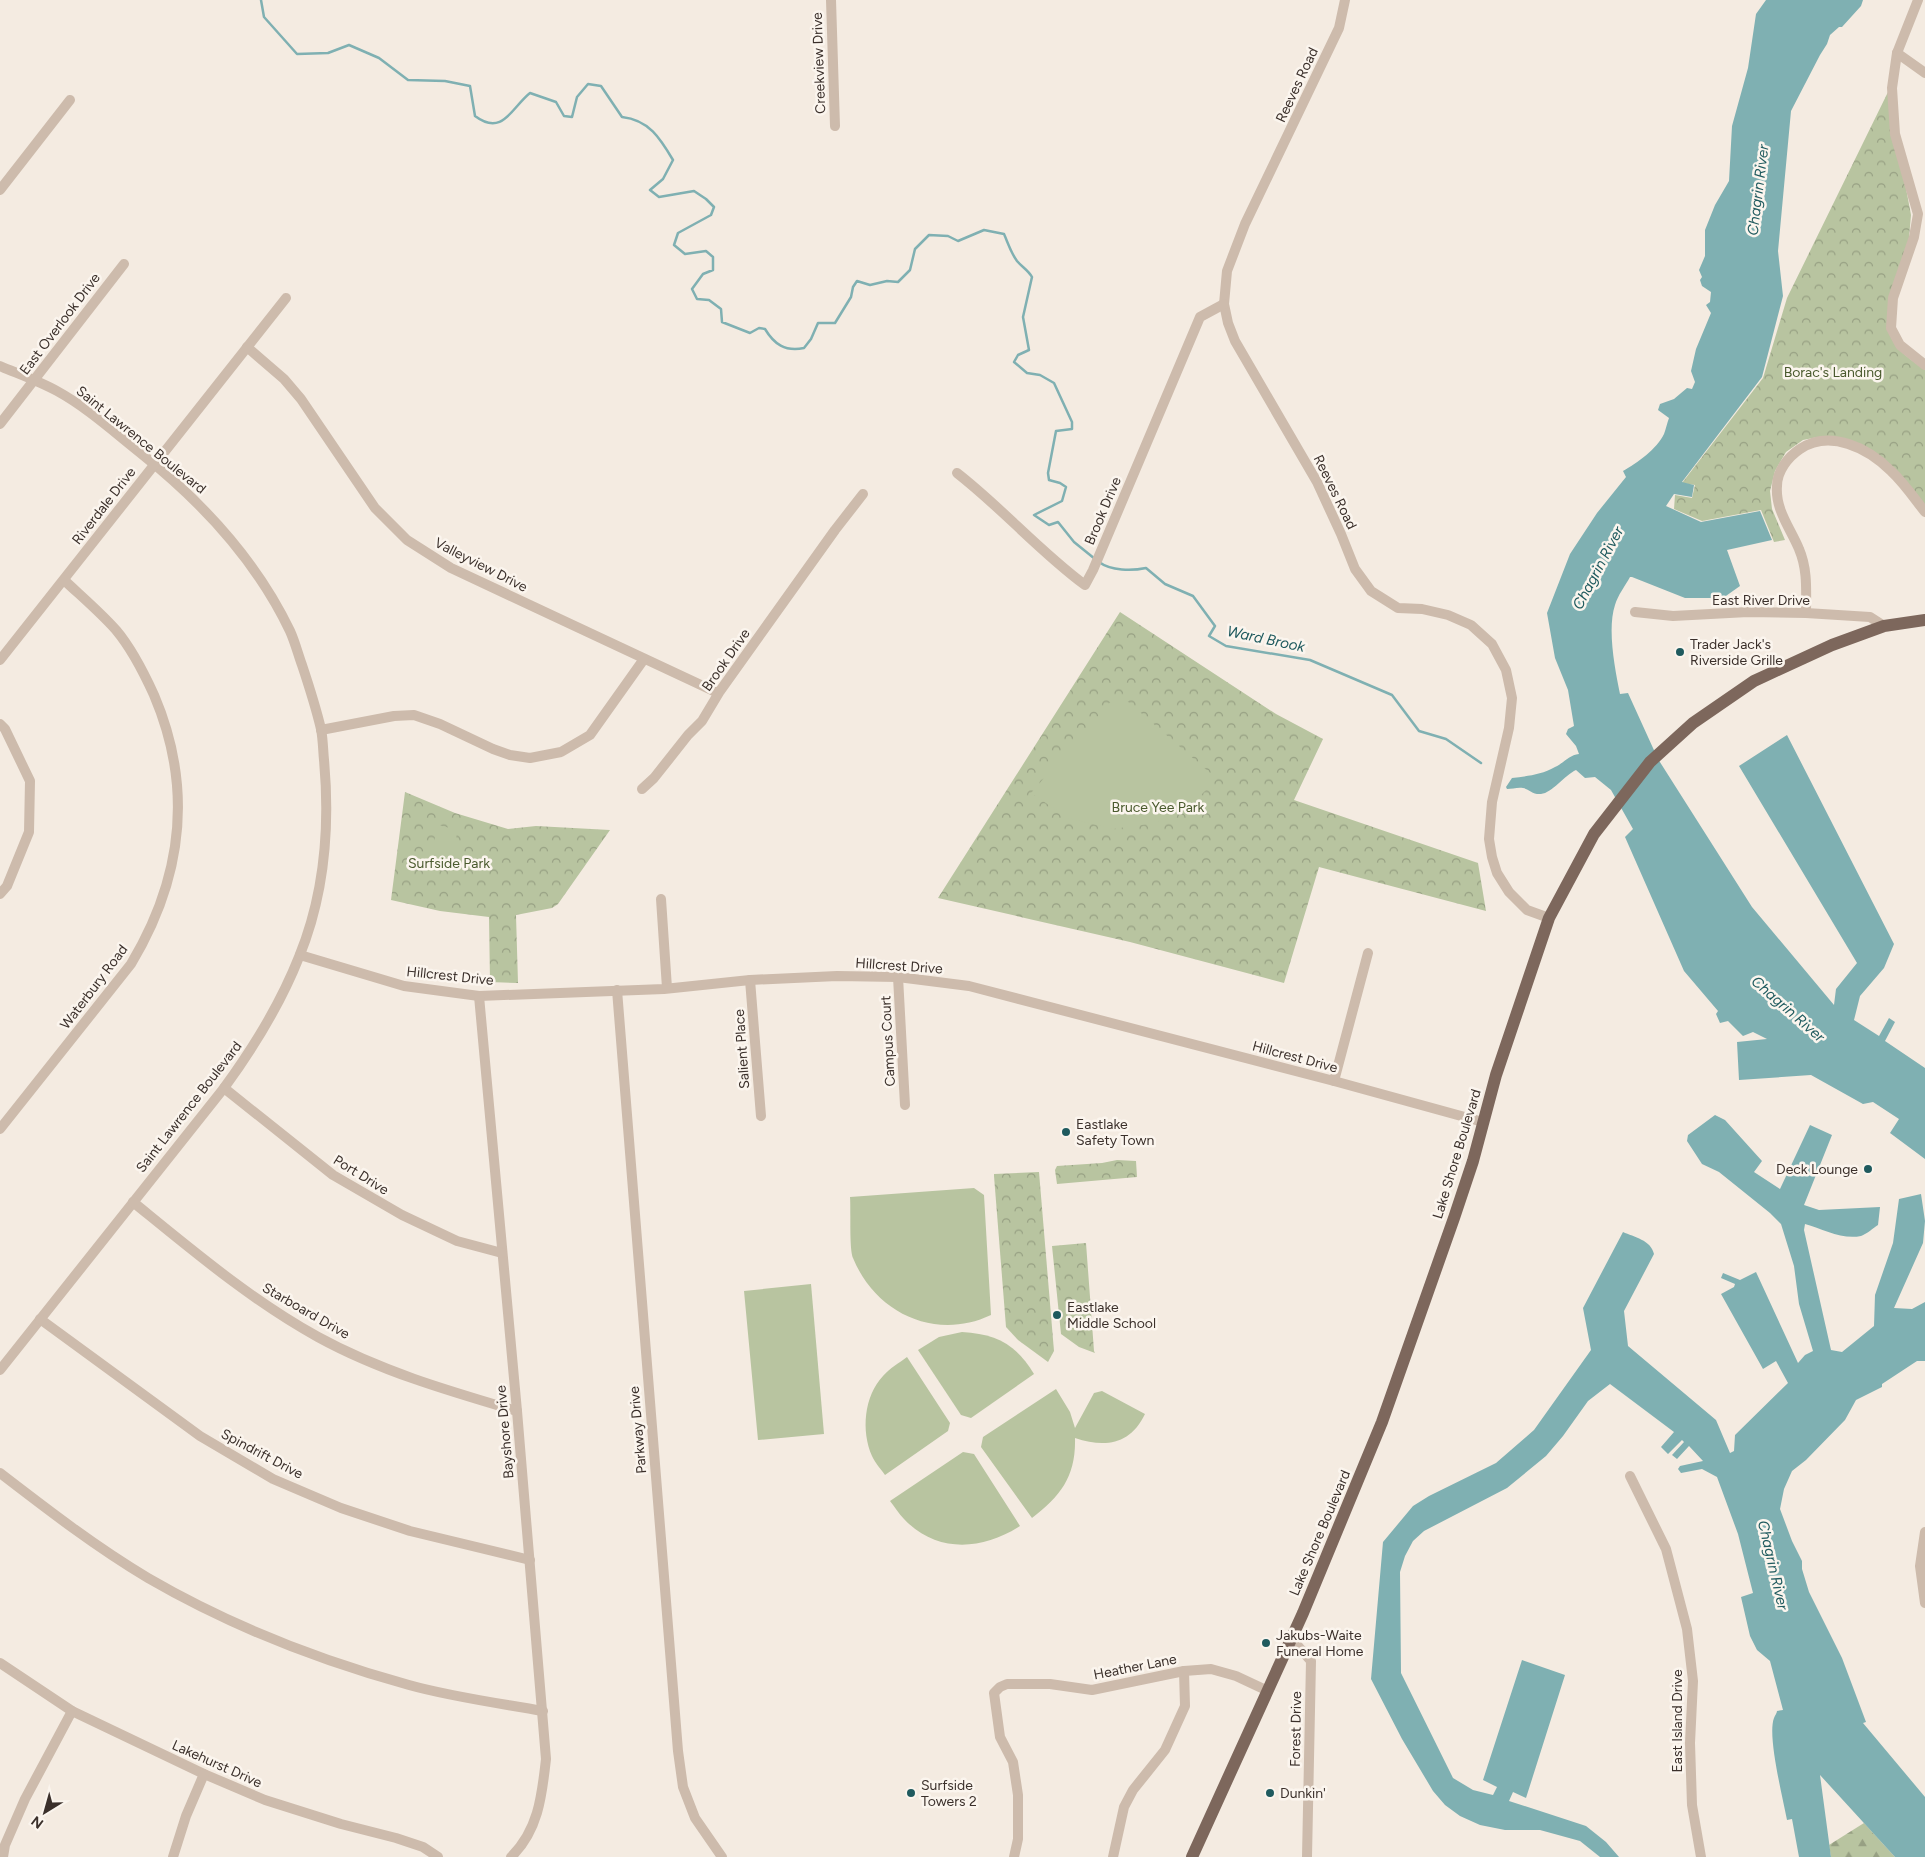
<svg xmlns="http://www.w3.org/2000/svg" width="1925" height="1857" font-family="Figtree,sans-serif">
<defs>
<pattern id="forest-firs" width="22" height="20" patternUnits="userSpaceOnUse" patternTransform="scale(1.25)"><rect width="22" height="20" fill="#b8c4a0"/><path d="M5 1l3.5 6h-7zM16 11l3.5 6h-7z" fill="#97a083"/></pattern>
<pattern id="park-crowns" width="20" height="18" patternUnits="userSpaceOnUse" patternTransform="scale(1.25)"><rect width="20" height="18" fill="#b8c4a0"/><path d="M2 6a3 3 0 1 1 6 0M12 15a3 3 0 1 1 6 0" fill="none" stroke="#97a083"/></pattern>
</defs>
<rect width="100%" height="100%" fill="#f4ebe1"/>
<polygon fill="url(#forest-firs)" points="1864,1823 1895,1857 1831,1857 1829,1845"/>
<g fill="url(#park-crowns)">
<path d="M1888,92L1911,215L1909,238L1888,329C1894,350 1908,357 1925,370V508L1883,459L1818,437L1803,440L1786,452L1775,471L1770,491L1772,509L1785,540L1774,542L1761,510L1702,521L1674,509L1675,495L1692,498L1695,485L1682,483L1763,378L1787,298Z"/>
<polygon points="1120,612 1276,714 1323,739 1294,800 1478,863 1486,911 1319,867 1284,983 1130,942 938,898"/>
<polygon points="405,792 455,813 508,829 536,826 610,830 558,904 552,908 516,915 518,983 490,982 489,917 440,911 391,900"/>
<polygon points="1117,1160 1136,1161 1137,1177 1057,1184 1055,1170 1057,1166 1102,1163"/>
<polygon points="1039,1172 1054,1351 1048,1362 1018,1340 1006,1327 994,1176 994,1174"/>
<polygon points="1086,1243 1094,1351 1095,1353 1079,1347 1061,1334 1052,1246"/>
</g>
<g fill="#b8c4a0">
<polygon points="1118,693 1217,779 1193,803 1155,823 1113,829 1068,818 1031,793"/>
<polygon points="438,825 458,830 450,862 430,857"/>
<path d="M974,1188L984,1195L991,1315C936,1341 876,1314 853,1258C849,1249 851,1210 850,1197Z"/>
<polygon points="811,1284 824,1434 758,1440 744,1291"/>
<path d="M962,1332C996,1334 1016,1344 1034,1374L971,1418L961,1415L918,1350L939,1337Z"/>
<path d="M907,1357L950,1423L948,1431L885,1475C881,1469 875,1463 872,1456C861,1431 864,1396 883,1376C890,1368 899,1363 907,1357Z"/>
<path d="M1056,1389L1070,1412L1075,1428L1094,1393L1102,1391L1145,1414C1130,1445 1105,1448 1075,1438C1076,1476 1061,1496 1032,1518L981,1447L983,1437Z"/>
<path d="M963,1452L974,1454L1020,1526C983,1550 937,1554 904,1519C899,1514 895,1507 890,1501Z"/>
</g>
<g fill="#7fb0b2">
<path d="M1766,0H1863L1861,6L1842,27H1839L1830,35L1827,44L1820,55L1791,111L1778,251L1783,296L1762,377L1682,482L1694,485L1692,497L1674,494L1666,506L1701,522L1760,511L1772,540L1727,550L1740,586L1723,598H1685L1632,577H1630C1625,586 1618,595 1615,605C1607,629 1615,669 1620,694L1628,693L1658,759L1752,907L1834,1005L1836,989L1857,963L1739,766L1787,735L1894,944L1884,968L1860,996L1854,1020L1879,1036L1889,1018L1895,1022L1885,1041L1925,1068V1159L1890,1133L1899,1119L1873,1102L1863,1104L1811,1075L1739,1080L1737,1042L1767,1039L1753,1032L1743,1036L1728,1021L1720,1023L1716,1014L1718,1011L1684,971L1625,837L1633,829L1611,790L1595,777L1585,778L1576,770C1565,775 1552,793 1541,794C1533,795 1529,789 1523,788C1518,787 1512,789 1507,789L1506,787L1512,778C1527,776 1541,775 1555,767C1564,763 1569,755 1579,754L1576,746L1566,734L1568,729L1574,726L1568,690L1555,658L1547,613L1570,554L1597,513L1626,477L1623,471C1637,463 1657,449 1664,434C1666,429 1667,423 1669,418L1658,410L1660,404L1674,399L1687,388L1692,389L1695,382L1691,371L1696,349L1711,313L1706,305L1710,302L1711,292L1702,286L1700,280L1702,277L1699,270L1705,256V230L1715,205L1729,181L1732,126L1748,68L1756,14Z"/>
<path d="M1715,1115L1725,1120L1762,1161L1754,1172L1780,1189L1810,1125L1832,1135L1804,1205L1819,1210L1880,1207L1878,1225C1873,1228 1867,1234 1861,1236C1842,1240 1823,1229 1805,1224L1804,1230L1831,1350L1842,1352L1874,1326L1875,1295L1893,1243L1899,1199L1921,1194L1925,1221L1923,1243L1894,1308L1912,1309L1925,1302V1361H1917L1882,1384V1387L1856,1400L1845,1420L1806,1460L1792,1471L1784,1489L1780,1509L1792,1541L1802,1561V1569L1809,1592L1842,1658L1866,1722L1863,1723L1925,1797V1857H1895L1820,1775L1831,1857H1799L1792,1819L1787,1820C1783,1798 1767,1736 1774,1718C1775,1715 1777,1713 1777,1711L1783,1710L1770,1661L1757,1650L1750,1636L1741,1597L1753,1593L1738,1534L1717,1477L1702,1469L1681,1473L1678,1469L1680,1466L1703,1461L1689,1446L1677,1459L1672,1455L1684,1442L1682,1440L1668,1454L1661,1447L1674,1432L1610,1384L1588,1401L1563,1436L1546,1456L1507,1488L1424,1531L1413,1541L1405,1556L1400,1572L1401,1673L1453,1778L1473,1790L1493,1795L1497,1787L1483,1780L1522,1660L1565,1675L1526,1798L1513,1792L1509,1801L1586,1826L1606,1842L1619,1857H1600L1580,1841L1540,1830H1505L1480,1825L1460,1816L1445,1805L1433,1791L1402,1739L1371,1679L1383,1542L1413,1506L1429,1496L1496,1463L1534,1430L1591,1350L1583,1308L1623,1232C1634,1237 1651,1240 1654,1254L1624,1311L1628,1346L1716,1420L1730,1453L1734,1451L1735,1435L1788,1383L1776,1361L1763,1369L1721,1294L1734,1287L1735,1284L1721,1278L1723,1273L1740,1280L1756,1272L1798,1363L1805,1355L1813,1351L1799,1304L1794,1266L1781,1224L1770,1213L1719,1172L1702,1164L1687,1141L1688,1135Z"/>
</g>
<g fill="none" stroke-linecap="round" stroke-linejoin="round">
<g stroke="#7fb0b2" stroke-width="2.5">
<path d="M261,0L264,17L297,54L328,53L349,45L379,58L408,80L445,81L470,86L475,116C503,137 512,107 530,93L556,102L564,116L572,117L577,97L588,84L601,86L622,117C649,120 660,138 673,160L663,179L650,190L659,197L694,191L706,199L714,207L711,215L678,233L674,245L685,254L706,251L713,257V270L703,274L692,289L697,299L709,300L721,309L722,322L750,333L759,328L765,329C774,344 785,352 804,348L811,339L818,323H835L851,297L853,287L857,281L870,285L887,281L898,282L910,270L915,249L929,235L948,236L958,241L984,230L1004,234C1008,243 1011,253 1017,261C1022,267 1028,270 1032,277L1023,317L1029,350L1018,355L1014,362L1027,373L1040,375L1054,383L1072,422V429L1056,431L1048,473L1049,480L1060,483L1066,487L1062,501L1034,515L1049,525L1058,522L1074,542L1095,559"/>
<path d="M1099,562C1111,571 1132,571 1146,568L1165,584L1193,596L1215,626L1209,636L1226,646L1310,660L1392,695L1419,731L1446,739L1481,763"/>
</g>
<g stroke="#cdbbac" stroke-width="10">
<polyline points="831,0 835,126"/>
<polyline points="1345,0 1339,28 1245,224 1227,271 1224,304 1228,323 1235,341 1317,482 1341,534 1355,569 1371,591 1398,608 1422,609 1448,615 1471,625 1492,644 1506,670 1512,698 1509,728 1492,802 1489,839 1492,857 1497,873 1509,892 1527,910 1549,918"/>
<polyline points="1918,0 1897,53 1892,88 1895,134 1918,214 1914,237 1893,298 1891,328 1900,345 1925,365"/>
<polyline points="1897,53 1925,73"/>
<polyline points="0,190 70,100"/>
<polyline points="247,347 284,379 301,399 375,508 407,540 451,568 718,693"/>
<path d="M0,366C19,374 39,381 57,391C88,408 115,433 143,455C203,503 256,560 290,631C295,642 298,654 302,665C309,686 316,708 321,729C323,739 323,750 324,760C330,826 324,896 299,957C280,1005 254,1047 224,1088L0,1370"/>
<polyline points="0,424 124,264"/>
<path d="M957,473C1002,508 1039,551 1085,585L1093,570L1200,317L1224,304"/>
<polyline points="1635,612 1673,616 1748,612 1806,613 1870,617 1884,626"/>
<path d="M1806,613C1806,591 1808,570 1799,549C1791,529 1775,510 1777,486C1777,471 1788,457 1800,449C1830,429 1868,448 1891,471C1904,483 1914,498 1925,512"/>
<polyline points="0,660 286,298"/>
<polyline points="0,724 5,729 30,781 29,832 7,886 0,894"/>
<polyline points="321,730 394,716 414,715 440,724 493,749 510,755 530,758 561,752 590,735 644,659"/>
<polyline points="642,789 654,778 688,735 702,721 720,691 835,530 863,494"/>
<polyline points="661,899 667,988"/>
<polyline points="300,955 404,986 479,996 664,989 750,980 837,976 898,977 969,986 1334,1081 1483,1122"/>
<polyline points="898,977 905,1105"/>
<polyline points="750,980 761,1116"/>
<polyline points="617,990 678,1751 683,1787 695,1818 722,1857"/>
<path d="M479,996L517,1411L546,1759C542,1794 539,1830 511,1857"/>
<polyline points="1334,1081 1368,953"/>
<polyline points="224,1088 333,1175 402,1215 457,1241 502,1253"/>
<path d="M0,1129L131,964C182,879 194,789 154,695C144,673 132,649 116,630C100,612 81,596 64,580"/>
<path d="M133,1202C192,1250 251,1300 318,1337C380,1371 449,1391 517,1411"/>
<polyline points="40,1319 200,1436 273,1479 341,1508 410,1531 530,1560"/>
<path d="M0,1473C48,1510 96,1547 148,1578C229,1625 318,1660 409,1685C452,1697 498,1703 543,1711"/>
<polyline points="1630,1476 1666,1549 1687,1629 1693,1681 1690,1743 1692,1805 1701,1857"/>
<polyline points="1925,1532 1920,1566 1925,1603"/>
<polyline points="1291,1638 1311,1661 1307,1857"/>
<polyline points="0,1663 72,1711 204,1774 265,1800 341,1824 396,1838 423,1847 438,1857"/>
<polyline points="3,1857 5,1845 25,1799 72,1711"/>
<polyline points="173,1857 186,1816 204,1774"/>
<polyline points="1014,1857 1018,1839 1018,1795 1013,1762 1000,1737 994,1693 1000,1687 1007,1684 1050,1684 1092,1690 1184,1671 1211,1669 1236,1676 1268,1691"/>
<polyline points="1113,1857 1124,1807 1133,1790 1165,1750 1185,1706 1184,1671"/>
</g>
<polyline stroke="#7d675c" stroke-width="12" points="1192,1857 1303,1613 1382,1422 1454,1218 1473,1161 1496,1075 1549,918 1594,834 1650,762 1693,723 1754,681 1832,645 1884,626 1925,620"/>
</g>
<g fill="#1f5a5e" stroke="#fbf5ee" stroke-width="2">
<circle cx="1680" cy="652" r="5"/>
<circle cx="1066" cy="1132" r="5"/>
<circle cx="1868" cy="1169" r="5"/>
<circle cx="1057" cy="1315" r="5"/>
<circle cx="1266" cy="1643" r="5"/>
<circle cx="911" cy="1793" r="5"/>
<circle cx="1270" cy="1793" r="5"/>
</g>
<g text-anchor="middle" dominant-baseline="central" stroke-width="5" stroke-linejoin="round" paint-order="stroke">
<g font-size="14" fill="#3b302b" stroke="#fbf5ee">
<text transform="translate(819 63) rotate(-92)">Creekview Drive</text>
<text transform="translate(1297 85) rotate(-65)">Reeves Road</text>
<text transform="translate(60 324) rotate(-53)">East Overlook Drive</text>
<text transform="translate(141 440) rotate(39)">Saint Lawrence Boulevard</text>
<text transform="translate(1335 492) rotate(64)">Reeves Road</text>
<text transform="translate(104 506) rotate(-52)">Riverdale Drive</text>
<text transform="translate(1103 511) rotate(-67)">Brook Drive</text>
<text transform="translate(481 565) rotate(27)">Valleyview Drive</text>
<text x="1761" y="600">East River Drive</text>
<text transform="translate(726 660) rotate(-55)">Brook Drive</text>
<text transform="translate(899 966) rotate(4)">Hillcrest Drive</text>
<text transform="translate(450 976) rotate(6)">Hillcrest Drive</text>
<text transform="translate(94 987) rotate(-53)">Waterbury Road</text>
<text transform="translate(888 1041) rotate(-93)">Campus Court</text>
<text transform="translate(742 1049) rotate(-94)">Salient Place</text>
<text transform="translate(1295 1057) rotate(15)">Hillcrest Drive</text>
<text transform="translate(189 1107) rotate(-52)">Saint Lawrence Boulevard</text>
<text transform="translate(1457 1154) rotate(-73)">Lake Shore Boulevard</text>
<text transform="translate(361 1175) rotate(32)">Port Drive</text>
<text transform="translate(306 1311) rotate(30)">Starboard Drive</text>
<text transform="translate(638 1430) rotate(-95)">Parkway Drive</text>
<text transform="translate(505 1432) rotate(-95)">Bayshore Drive</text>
<text transform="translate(262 1454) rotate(28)">Spindrift Drive</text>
<text transform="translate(1320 1533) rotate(-67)">Lake Shore Boulevard</text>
<text transform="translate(1135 1667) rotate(-11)">Heather Lane</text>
<text transform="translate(1677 1721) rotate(-90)">East Island Drive</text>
<text transform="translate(1296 1729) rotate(-89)">Forest Drive</text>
<text transform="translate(217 1764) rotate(24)">Lakehurst Drive</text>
</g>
<g font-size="14" fill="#4a5a2e" stroke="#fbf5ee">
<text x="1833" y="372">Borac's Landing</text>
<text x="1158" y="807">Bruce Yee Park</text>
<text x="449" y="863">Surfside Park</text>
</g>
<g font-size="14" fill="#3b302b" stroke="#fbf5ee" text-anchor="start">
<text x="1690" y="644">Trader Jack's<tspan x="1690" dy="16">Riverside Grille</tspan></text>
<text x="1076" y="1124">Eastlake<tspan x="1076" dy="16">Safety Town</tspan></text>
<text x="1858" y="1169" text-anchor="end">Deck Lounge</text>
<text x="1067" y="1307">Eastlake<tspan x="1067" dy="16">Middle School</tspan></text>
<text x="1276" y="1635">Jakubs-Waite<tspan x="1276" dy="16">Funeral Home</tspan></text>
<text x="921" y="1785">Surfside<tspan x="921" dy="16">Towers 2</tspan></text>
<text x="1280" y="1793">Dunkin'</text>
</g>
<g font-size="15" font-style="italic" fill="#1f5a5e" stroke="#fbf5ee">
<text transform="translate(1758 190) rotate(-83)">Chagrin River</text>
<text transform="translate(1598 568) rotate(-62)">Chagrin River</text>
<text transform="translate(1266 639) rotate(12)">Ward Brook</text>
<text transform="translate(1788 1009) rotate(41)">Chagrin River</text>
<text transform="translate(1773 1565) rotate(77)">Chagrin River</text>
</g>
</g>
<g transform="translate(45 1812) rotate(217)" stroke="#fbf5ee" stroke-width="4" paint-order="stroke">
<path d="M0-4L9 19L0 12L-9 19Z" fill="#3b302b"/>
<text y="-8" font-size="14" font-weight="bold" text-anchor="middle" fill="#3b302b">N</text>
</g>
</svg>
